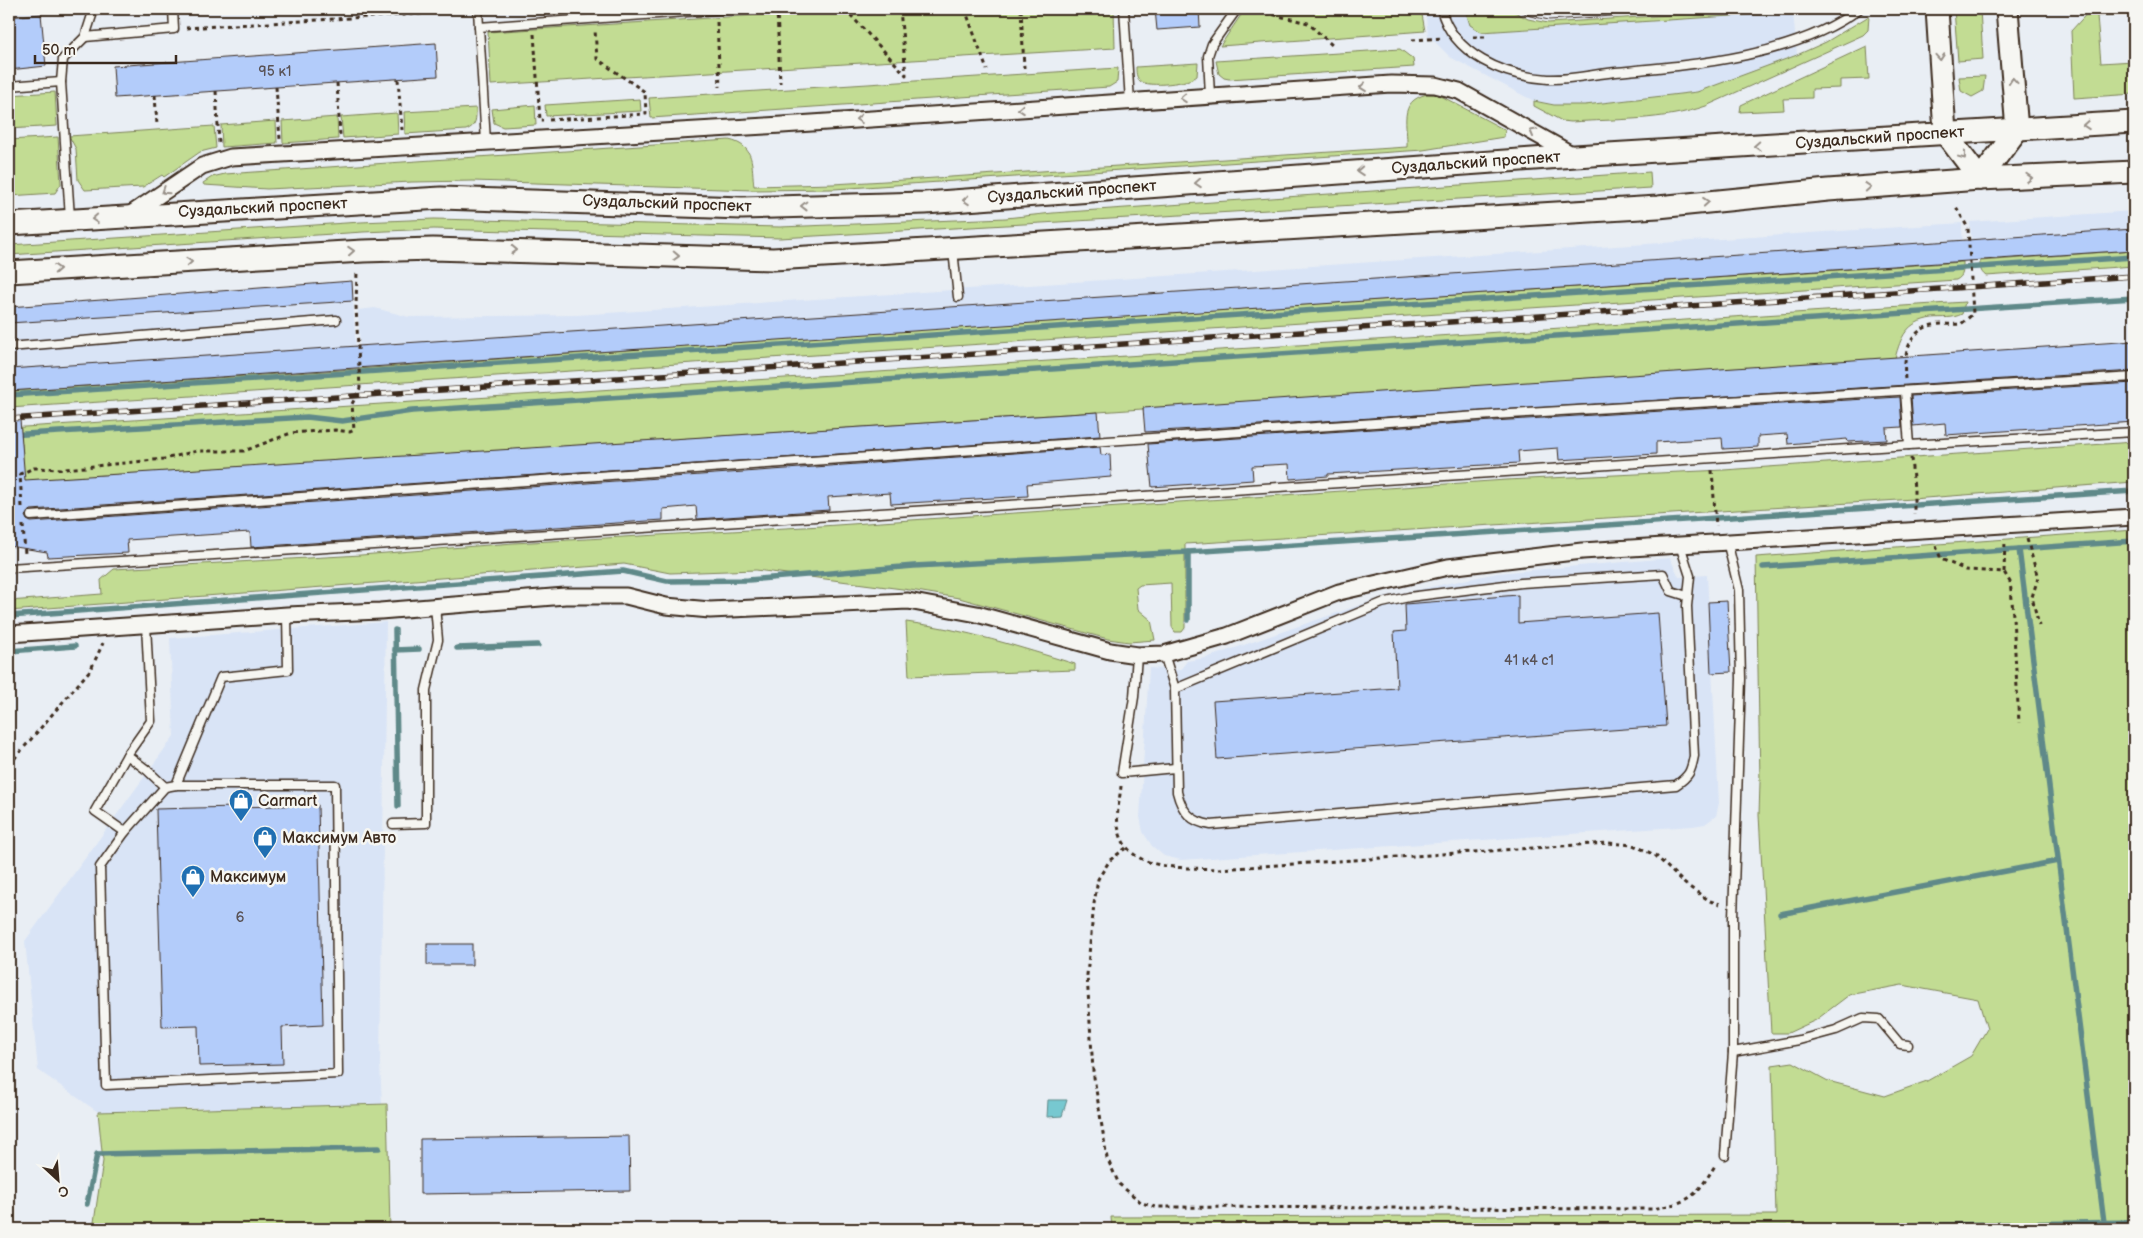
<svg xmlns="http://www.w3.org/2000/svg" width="2143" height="1238" font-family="'Balsamiq Sans',sans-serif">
<rect width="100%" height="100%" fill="#e9eef4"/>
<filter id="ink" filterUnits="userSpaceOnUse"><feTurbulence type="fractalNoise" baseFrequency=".02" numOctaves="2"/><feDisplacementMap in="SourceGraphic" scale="10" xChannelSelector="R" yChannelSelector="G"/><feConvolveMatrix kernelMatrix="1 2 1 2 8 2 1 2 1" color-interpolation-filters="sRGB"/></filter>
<g filter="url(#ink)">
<g fill="#d9e4f6">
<polygon points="1425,9 1465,9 1465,14 1481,32 1793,12 1797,55 1697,92 1586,105 1554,105 1534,101 1450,57 1428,35"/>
<polygon points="2134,211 2134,250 1973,261 1970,222"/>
<polygon points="1962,223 1963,262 866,333 361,368 358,310 375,308 409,317 577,315"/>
<polygon points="352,281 357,369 9,391 9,307"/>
<polygon points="1670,558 1679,577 1707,575 1719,803 1716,816 1705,824 1693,826 1181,860 1164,856 1152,846 1143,832 1140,817 1149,668 1180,670 1187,661 1206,658 1383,597 1497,573"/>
<polygon points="386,622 380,1065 382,1104 229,1109 198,1108 98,1112 38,1070 25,941 174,736 170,638"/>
</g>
<g fill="#c2dc93" stroke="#7e8358">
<polygon points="854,9 1114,9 1115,48 491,85 488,32"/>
<polygon points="1245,9 1421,9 1425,31 1220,46"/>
<polygon points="1465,9 1509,9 1528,19 1548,23 1762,9 1805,9 1793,12 1481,32 1470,25"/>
<polygon points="1526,9 1640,9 1549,14"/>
<polygon points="1954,9 1980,9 1983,59 1958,61"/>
<polygon points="2091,9 2134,9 2134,14 2097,16 2101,63 2134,61 2134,94 2074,98 2071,31"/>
<path d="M1869,16L1868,30L1863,35L1706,106C1663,121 1616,119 1571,122L1562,121L1534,106V101L1554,105H1585L1697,92L1797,55L1826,42Z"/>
<polygon points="1867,46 1869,79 1840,80 1840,88 1812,89 1812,98 1783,99 1784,110 1740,112 1741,105"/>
<polygon points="1400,49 1413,59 1414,67 1229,79 1224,78 1219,74 1216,61"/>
<path d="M1198,63L1197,76C1190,83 1148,88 1140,81C1136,77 1136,72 1136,67Z"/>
<polygon points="1118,68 1117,82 1109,87 651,118 649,98"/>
<polygon points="1985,76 1983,91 1972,97 1961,91 1959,77"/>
<polygon points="55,92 57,126 9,129 9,95"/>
<path d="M1427,94H1435L1443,97L1505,130L1504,137L1423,150L834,189L753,190L473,181L412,182L267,189L204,185L203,183L212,177L225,174L729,140C756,146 751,165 754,186L833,184L920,179L1407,147C1408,125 1397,102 1427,94Z"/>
<polygon points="640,99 641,111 546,116 545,105"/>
<polygon points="535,105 536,125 503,127 494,123 492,109"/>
<path d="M476,108C476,118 477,126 466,130L405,134L404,112Z"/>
<polygon points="397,113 398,134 343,138 341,117"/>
<polygon points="337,117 338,139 283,143 282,121"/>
<polygon points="276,121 277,143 222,147 221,125"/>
<polygon points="214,126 216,148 200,152 164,177 162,175 143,187 85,190 78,180 76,149 69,136"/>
<polygon points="58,137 61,184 55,193 9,196 9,140"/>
<polygon points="1650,172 1651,188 780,238 434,229 363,232 9,255 9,245 361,222 434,219 780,227 1006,218 1053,213"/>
<path d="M2134,250V266L1986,276C1980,272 1980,267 1980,261Z"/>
<path d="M1963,262C1963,271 1964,276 1956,280L9,408V391L357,369L866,333Z"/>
<path d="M1965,302L1962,314C1952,319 1943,317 1932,318C1906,322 1901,337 1895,358L1098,412L24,481L22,444L9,445V428Z"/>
<polygon points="2134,442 2134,482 1899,500 1185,544 1185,628 1182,632 1175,632 1172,627 1171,583 1140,585 1136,588 1138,609 1151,620 1155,640 1129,642 1108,639 959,598 910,590 756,570 670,573 624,564 9,611 9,601 102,594 101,580 114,569 361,555 514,543 822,526 1506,480 1724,470"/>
<polygon points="2134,530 2134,1229 1112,1229 1111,1217 1776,1215 1772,1065 1793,1062 1828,1081 1885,1096 1927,1081 1971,1056 1987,1029 1978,999 1902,985 1849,995 1816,1020 1788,1033 1771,1033 1759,815 1760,782 1756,557"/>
<path d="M906,622C964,629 1019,647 1075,664V670L909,676Z"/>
<polygon points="387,1104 390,1229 93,1229 103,1161 98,1112"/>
</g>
<polygon fill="#77c8d0" stroke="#5f8989" points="1048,1100 1067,1100 1062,1116 1047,1117"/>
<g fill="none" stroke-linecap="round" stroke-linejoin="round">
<g stroke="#5f8989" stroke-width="5.5">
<polyline points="9,395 2134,257"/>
<polyline points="9,435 307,417 342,421 412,411 2134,298"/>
<polyline points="2019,549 2104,1222"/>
<polyline points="1188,552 1188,620"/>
<polyline points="1763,567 2134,541"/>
<polyline points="9,616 623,571 667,581 748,580 914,566 1188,552 2134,491"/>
<polyline points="395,630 398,806"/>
<polyline points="457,648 538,645"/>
<polyline points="395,650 419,649"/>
<polyline points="9,651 75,646"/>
<polyline points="1780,914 2058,861"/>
<polyline points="87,1204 97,1154 379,1148"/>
<polyline points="1133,1229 1774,1228 2134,1222"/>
</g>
</g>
<g fill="#b3ccfa" stroke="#3b2a1e">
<polygon points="1155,9 1199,9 1200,27 1157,30"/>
<polygon points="41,14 46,66 9,70 9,17"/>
<polygon points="436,43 438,76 115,98 113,66"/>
<polygon points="2134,229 2134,250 9,391 9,369"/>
<polygon points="352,281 353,301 9,323 9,307"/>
<polygon points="2134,341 2134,371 1145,432 1143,408"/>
<polygon points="2134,383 2134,422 1946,435 1945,423 1913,426 1911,396"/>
<polygon points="1900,397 1902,427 1886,428 1887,440 1848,442 1847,439 1788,444 1787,434 1758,436 1758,447 1723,449 1722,438 1656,442 1656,454 1559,460 1558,448 1518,451 1519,463 1328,474 1328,476 1290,479 1289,464 1252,466 1253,480 1152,487 1150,468 1148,444 1493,421"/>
<polygon points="1098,412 1100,436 31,510 25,516 27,520 31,522 1100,447 1101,455 1110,454 1111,477 1027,484 1028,496 891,504 890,493 828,497 829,510 697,519 696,506 663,509 663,520 251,547 250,532 127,540 128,553 48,557 47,552 9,546 9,420 20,420 25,480"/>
<polygon points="1518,595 1518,623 1658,613 1666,726 1217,759 1213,701 1397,688 1394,632 1406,631 1405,604"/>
<polygon points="1727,601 1731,672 1711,673 1708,602"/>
<polygon points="318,805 323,1025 282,1027 283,1064 199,1066 198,1026 162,1027 156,809"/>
<rect x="427" y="944" width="45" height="21"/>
<polygon points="629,1136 630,1191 420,1194 420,1139"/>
</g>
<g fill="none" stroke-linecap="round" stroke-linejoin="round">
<defs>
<g id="lane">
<polyline points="478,9 479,27"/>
<polyline points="1124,9 1130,102"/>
<path d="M1441,9C1453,55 1504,76 1548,79C1570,80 1594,74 1616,72C1693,65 1795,57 1859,9"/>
<polyline points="85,37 174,29 173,9"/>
<polyline points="9,86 61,82"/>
<polyline points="1210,96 1208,56 1212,44 1237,9"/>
<polyline points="486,142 479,27 728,9"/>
<polyline points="70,218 61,82 63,59 85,37 94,9"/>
<polyline points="953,250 958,297"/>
<polyline points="9,347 336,320"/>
<polyline points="1905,392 1909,445 2134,432"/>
<polyline points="31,516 796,462 1493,415 2134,377"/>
<polyline points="9,568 1039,503 1909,445"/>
<path d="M1164,654L1175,689L1177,792C1182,812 1191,822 1211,825L1676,785C1689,776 1691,772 1694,756L1687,606L1690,576L1680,545"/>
<polyline points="1137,655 1134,697 1122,773 1175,768"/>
<polyline points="1175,689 1382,603 1409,597 1521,583 1663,574 1671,591 1687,596"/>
<polyline points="127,755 147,770 165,787"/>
<polygon points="176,785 335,785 338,1074 106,1085 100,867 125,832 165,787"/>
<polyline points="176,785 221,677 288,670 287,615"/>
<polyline points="393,824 426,823 426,690 438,640 435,606"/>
<polyline points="125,832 95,811 127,755 151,721 146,625"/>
<polyline points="1733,1052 1799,1040 1836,1030 1863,1018 1879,1019 1900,1044 1908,1045"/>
<polyline points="1725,1155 1733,1052 1733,918 1741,679 1739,590 1727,541"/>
</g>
<g id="street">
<polyline points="128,216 202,166 231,157 782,125 1391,84 1435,85 1459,91 1575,156"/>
<polyline points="9,634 287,615 380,611 565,596 626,596 666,606 710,610 908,601 977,614 1110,651 1137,655 1164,654 1227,636 1339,592 1448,567 1582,551 2134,517"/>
</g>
<g id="secondary">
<polyline points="1937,9 1945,133 1980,179"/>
<polyline points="1980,179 2017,130 2007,9"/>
<polyline points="9,224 441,198 742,208 925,203 1575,156 2134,122"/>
<polyline points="9,272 363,251 433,249 773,259 1658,207 1828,190 1980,179 2134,172"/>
</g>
</defs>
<use href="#lane" stroke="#3b2a1e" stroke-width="11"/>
<use href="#street" stroke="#3b2a1e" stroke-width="19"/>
<use href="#secondary" stroke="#3b2a1e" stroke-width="25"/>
<g stroke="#3b2a1e" stroke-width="3" stroke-dasharray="4 4" stroke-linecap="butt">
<polyline points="360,9 363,18"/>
<polyline points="777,9 780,83"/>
<polyline points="845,9 906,75 900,9"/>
<polyline points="965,9 987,70"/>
<polyline points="1021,9 1024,68"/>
<polyline points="1250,9 1308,23 1333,46"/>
<polyline points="186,11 195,9"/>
<polyline points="717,22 720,87"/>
<polyline points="186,28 467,11"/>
<polyline points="534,34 540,120 543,120"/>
<polyline points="1473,37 1485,37"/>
<polyline points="1412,40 1442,38"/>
<polyline points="398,79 402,130"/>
<polyline points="337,83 340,135"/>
<polyline points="276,87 280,139"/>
<polyline points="216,91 219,143"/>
<polyline points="155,95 157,125"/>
<polyline points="549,120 646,114 645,92 597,59 595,30"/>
<path d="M1905,379C1903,357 1908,330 1933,325C1942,323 1952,325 1961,324L1973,314L1968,228L1955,205"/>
<polyline points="1911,458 1914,489 1914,514"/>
<polyline points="1712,470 1716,526"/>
<polyline points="22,507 20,474 34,468 65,469 164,459 197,451 244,451 291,433 335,430 350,432 354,430 352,404 360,388 356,306 357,271"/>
<polyline points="23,525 25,554"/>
<polyline points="2027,539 2038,578 2032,597 2039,626"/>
<polyline points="1936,546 1941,559 1966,570 2004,572 2010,582 2012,599 2019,723"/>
<polyline points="2004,572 2005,541"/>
<polyline points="9,765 91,669 103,643"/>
<path d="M1121,786C1120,798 1116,813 1118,825C1124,873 1182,867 1218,869L1608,843L1633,845L1655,855L1685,884L1710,901L1720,904"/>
<path d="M1126,848L1110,860L1098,879L1094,904L1087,975L1093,1071L1107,1158L1119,1184L1142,1203L1155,1207L1652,1209C1691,1202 1695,1198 1716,1164"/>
<polyline points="2130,1193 2134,1193"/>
</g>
<use href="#lane" stroke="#f6f6f2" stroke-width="8"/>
<use href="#street" stroke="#f6f6f2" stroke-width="15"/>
<use href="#secondary" stroke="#f6f6f2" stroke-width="21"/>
<polyline stroke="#3b2a1e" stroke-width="1" points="1517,9 1530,16 1549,20 1723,9"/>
<defs>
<polyline id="rail" points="9,419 2134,276"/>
</defs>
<use href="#rail" stroke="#3b2a1e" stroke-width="5.5"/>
<use href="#rail" stroke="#f6f6f2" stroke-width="4" stroke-dasharray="11" stroke-linecap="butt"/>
</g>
<defs><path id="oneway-chevron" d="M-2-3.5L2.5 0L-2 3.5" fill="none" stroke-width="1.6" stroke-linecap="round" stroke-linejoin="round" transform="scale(1.25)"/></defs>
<g stroke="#989088">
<use href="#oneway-chevron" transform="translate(1940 57) rotate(86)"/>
<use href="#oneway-chevron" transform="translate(2013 81) rotate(-95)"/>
<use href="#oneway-chevron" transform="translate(1363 87) rotate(174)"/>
<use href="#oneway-chevron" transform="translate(1183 98) rotate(176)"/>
<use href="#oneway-chevron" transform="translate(1021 109) rotate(176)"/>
<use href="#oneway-chevron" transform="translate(859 119) rotate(176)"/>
<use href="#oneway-chevron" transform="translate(2086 125) rotate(176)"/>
<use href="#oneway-chevron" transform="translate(1533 132) rotate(-151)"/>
<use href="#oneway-chevron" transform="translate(1757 146) rotate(177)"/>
<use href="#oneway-chevron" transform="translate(1963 156) rotate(53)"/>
<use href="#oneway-chevron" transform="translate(1360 171) rotate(176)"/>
<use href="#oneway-chevron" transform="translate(2029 178) rotate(-2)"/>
<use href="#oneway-chevron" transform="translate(1198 183) rotate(176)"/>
<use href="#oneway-chevron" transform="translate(1868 187) rotate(-4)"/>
<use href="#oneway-chevron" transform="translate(165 191) rotate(146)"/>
<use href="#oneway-chevron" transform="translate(966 200) rotate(176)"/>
<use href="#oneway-chevron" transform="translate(1706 202) rotate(-5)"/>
<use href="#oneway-chevron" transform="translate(804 206) rotate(179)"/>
<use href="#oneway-chevron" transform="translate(95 219) rotate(176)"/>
<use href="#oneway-chevron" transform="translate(514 250) rotate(2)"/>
<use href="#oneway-chevron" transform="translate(351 251) rotate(-4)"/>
<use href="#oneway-chevron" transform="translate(676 256) rotate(2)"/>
<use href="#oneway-chevron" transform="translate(189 262) rotate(-4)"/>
<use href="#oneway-chevron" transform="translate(57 269) rotate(-3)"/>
</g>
</g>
<defs>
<symbol id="shop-pin" viewBox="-11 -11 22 30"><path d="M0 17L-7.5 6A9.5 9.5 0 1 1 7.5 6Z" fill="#1f6fb2" stroke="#f6f6f2"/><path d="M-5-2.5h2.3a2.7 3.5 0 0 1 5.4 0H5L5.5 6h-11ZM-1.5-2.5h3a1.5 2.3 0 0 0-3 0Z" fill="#fff"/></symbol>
</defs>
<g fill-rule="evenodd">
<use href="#shop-pin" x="227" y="787" width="28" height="38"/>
<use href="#shop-pin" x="251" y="824" width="28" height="38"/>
<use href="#shop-pin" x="179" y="863" width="28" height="38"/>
</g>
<g text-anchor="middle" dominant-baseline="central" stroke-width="5" stroke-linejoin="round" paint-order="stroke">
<g font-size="14" fill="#595255">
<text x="275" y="71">95 к1</text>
<text x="1529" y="660">41 к4 с1</text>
<text x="240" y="917">6</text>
</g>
<g font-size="16" fill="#3b2a1e" stroke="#f6f6f2">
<text transform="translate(1880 138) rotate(-4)">Суздальский проспект</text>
<text transform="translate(1476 163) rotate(-4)">Суздальский проспект</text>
<text transform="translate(1072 192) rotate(-4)">Суздальский проспект</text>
<text transform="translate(667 204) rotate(2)">Суздальский проспект</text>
<text transform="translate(263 208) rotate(-3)">Суздальский проспект</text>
</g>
<g font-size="16" fill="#3b2a1e" stroke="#f6f6f2" text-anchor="start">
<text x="258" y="801">Carmart</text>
<text x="282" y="838">Максимум Авто</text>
<text x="210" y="877">Максимум</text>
</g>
</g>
<rect width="2143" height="1238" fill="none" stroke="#f6f6f2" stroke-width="30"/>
<rect x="15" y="15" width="2113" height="1208" fill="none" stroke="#3b2a1e" stroke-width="2" filter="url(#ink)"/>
<g transform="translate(58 1180) rotate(154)" stroke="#f6f6f2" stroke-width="4" paint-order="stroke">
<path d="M0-4L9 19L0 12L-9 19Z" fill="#3b2a1e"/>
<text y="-8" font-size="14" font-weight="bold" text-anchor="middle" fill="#3b2a1e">С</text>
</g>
<path d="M35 55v8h141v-8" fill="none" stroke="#3b2a1e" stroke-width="2.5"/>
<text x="42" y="55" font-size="15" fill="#3b2a1e" stroke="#f6f6f2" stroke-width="4" paint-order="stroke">50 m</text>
</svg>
